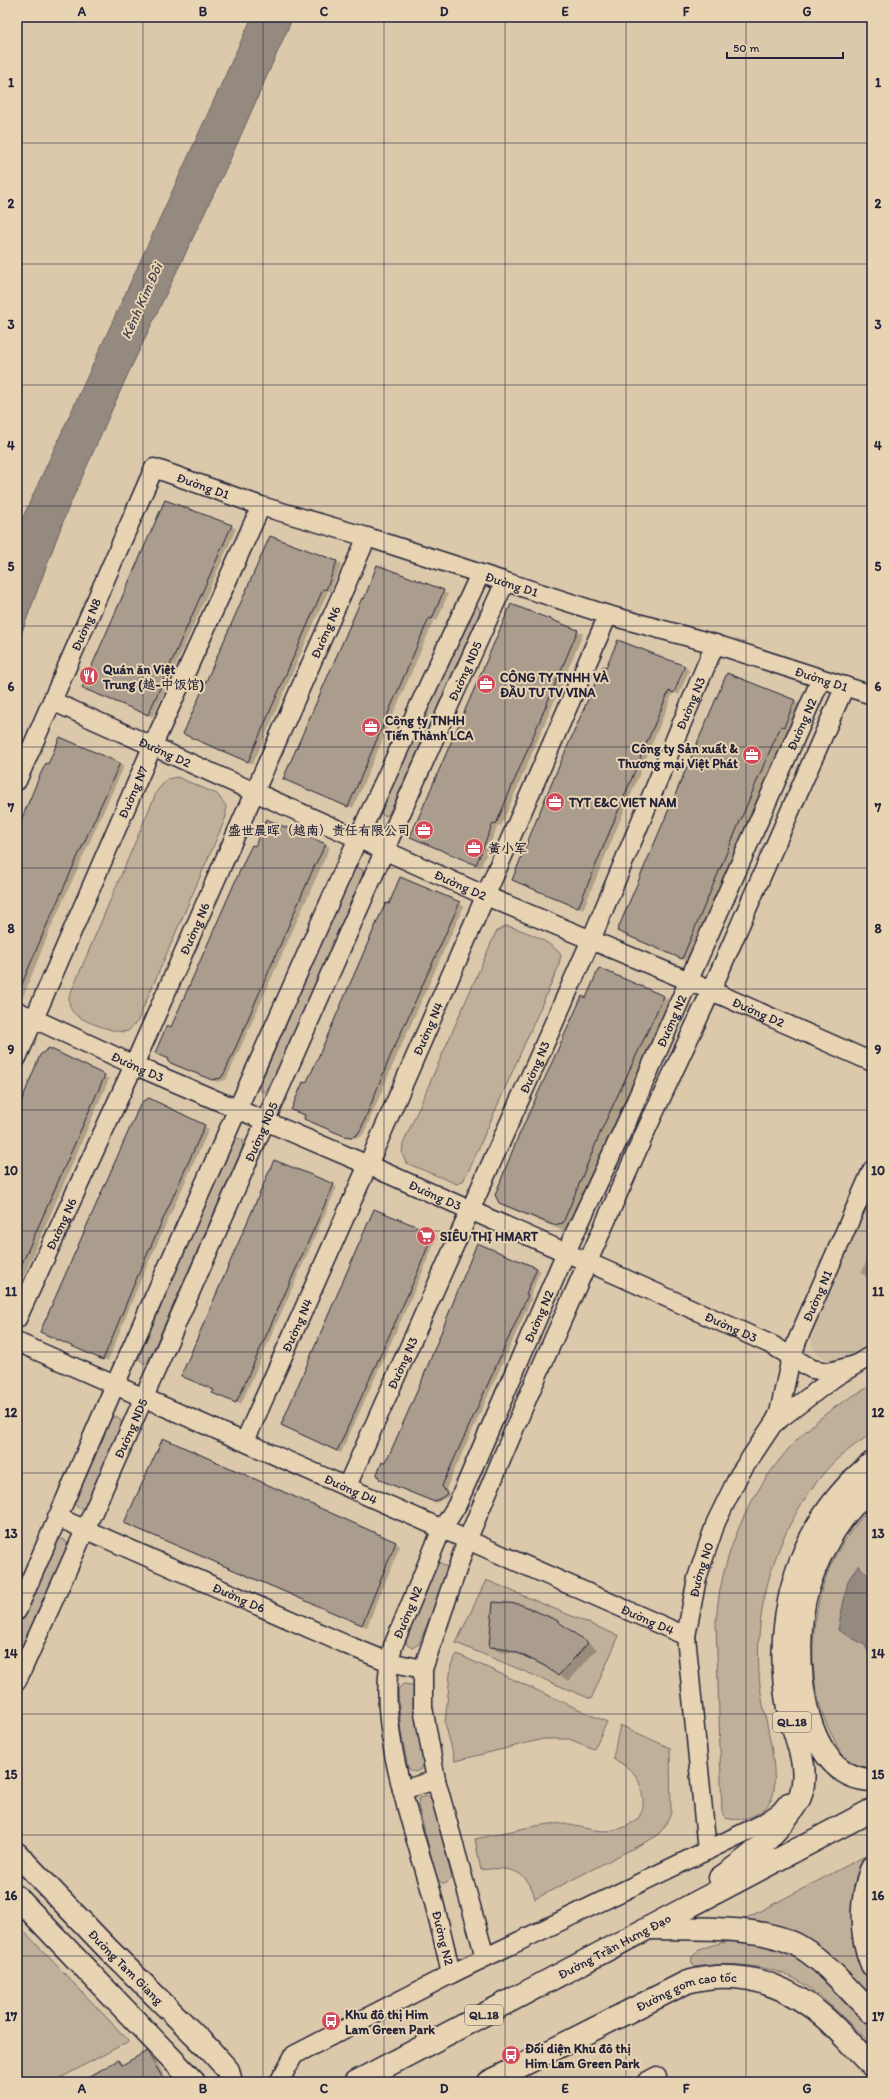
<svg xmlns="http://www.w3.org/2000/svg" width="889" height="2099" font-family="Itim,'LXGW WenKai TC',sans-serif">
<rect width="100%" height="100%" fill="#dcc9ab"/>
<filter id="ink" filterUnits="userSpaceOnUse"><feTurbulence type="fractalNoise" baseFrequency=".025" numOctaves="2"/><feDisplacementMap in="SourceGraphic" scale="8" xChannelSelector="R" yChannelSelector="G"/><feConvolveMatrix kernelMatrix="1 2 1 2 8 2 1 2 1" color-interpolation-filters="sRGB"/></filter>
<g filter="url(#ink)">
<polygon fill="#cdbca2" points="872,1190 872,1347 843,1364 834,1365 818,1354 812,1346 812,1335 815,1319"/>
<g fill="#c0b09a" stroke="#71696a">
<polygon points="474,605 478,606 480,611 477,619 394,804 388,815 384,816 381,813 380,807"/>
<path d="M177,777L217,794L226,806V817L137,1022C134,1024 131,1029 128,1031C119,1035 78,1020 73,1012C69,1007 69,1003 69,997L157,791L167,779Z"/>
<polygon points="356,867 363,870 362,880 272,1083 264,1093 259,1089 260,1084 353,872"/>
<path d="M505,926C521,928 552,942 561,955L558,968L469,1170L463,1181L457,1184L406,1163L402,1154L403,1144L496,932Z"/>
<polygon points="237,1138 243,1140 242,1150 152,1353 148,1361 145,1364 139,1359 140,1354 233,1142"/>
<path d="M872,1385V1433C858,1443 841,1454 829,1467C780,1522 754,1599 759,1673C761,1712 777,1751 774,1790C772,1812 744,1824 725,1818L722,1812L716,1621C722,1540 763,1462 828,1412C841,1402 857,1394 872,1385Z"/>
<polygon points="115,1416 119,1418 122,1424 86,1506 80,1509 73,1503 109,1419"/>
<path d="M872,1505V1580L858,1565L848,1581L838,1630L865,1645L872,1661V1770C864,1767 854,1765 847,1759C841,1755 837,1746 834,1739C806,1691 808,1625 827,1574C837,1548 854,1526 872,1505Z"/>
<polygon points="61,1539 65,1540 68,1546 17,1662 17,1629 56,1541"/>
<polygon points="440,1562 449,1569 447,1576 419,1644 412,1648 406,1644 406,1641 424,1591 437,1563"/>
<polygon points="486,1580 619,1636 591,1699 456,1643"/>
<polygon points="457,1654 607,1722 594,1749 569,1739 543,1739 455,1761 445,1723 451,1665"/>
<polygon points="403,1684 412,1685 415,1688 413,1697 423,1762 420,1770 414,1772 408,1768 401,1732 398,1693 399,1688"/>
<path d="M620,1725L670,1748L671,1812L665,1826L657,1836L535,1899C529,1869 507,1866 481,1870L475,1839C499,1834 525,1827 550,1824C580,1821 605,1843 635,1821C641,1817 644,1807 643,1799C639,1773 634,1772 613,1758Z"/>
<polygon points="428,1796 433,1803 452,1878 447,1883 442,1883 437,1879 418,1805 419,1798"/>
<polygon points="869,1854 865,1862 862,1964 872,1986 872,2000 744,1921 745,1919"/>
<polygon points="17,1924 129,2041 53,2082 17,2082"/>
<path d="M738,1940C752,1943 770,1944 783,1949C818,1964 847,1998 872,2025V2045C850,2025 818,1989 791,1977C762,1964 725,1962 695,1967C678,1948 727,1942 738,1940Z"/>
</g>
<g fill="#958a7f" stroke="#676064">
<polygon points="252,17 293,17 229,162 127,376 67,511 17,645 17,530"/>
<polygon points="858,1565 872,1580 872,1661 865,1645 838,1630 848,1581"/>
</g>
<g fill="#0003">
<polygon points="232,526 236,529 153,717 88,690"/>
<polygon points="271,537 342,564 330,592 328,591 253,764 184,734"/>
<polygon points="378,566 448,594 437,621 434,620 353,808 289,781"/>
<polygon points="512,605 583,634 501,826 498,825 481,867 416,839"/>
<polygon points="684,667 583,910 518,882"/>
<polygon points="686,667 689,670 679,695 675,693"/>
<polygon points="794,701 808,709 696,965 632,938 618,930"/>
<polygon points="120,763 124,766 49,932 23,997 17,994 17,830"/>
<polygon points="326,845 330,847 226,1080 217,1082 174,1064 172,1028 255,847"/>
<polygon points="401,879 464,906 395,1060 365,1131 361,1137 350,1138 309,1121 306,1116 297,1112 306,1084"/>
<polygon points="664,997 678,1005 568,1233 514,1210 499,1202 587,1000"/>
<polygon points="49,1049 109,1079 17,1292 17,1114"/>
<polygon points="204,1126 209,1129 139,1284 108,1361 46,1334"/>
<polygon points="333,1185 337,1187 241,1404 218,1394"/>
<polygon points="374,1210 437,1236 421,1276 341,1453 286,1427"/>
<polygon points="872,1249 872,1280 861,1273"/>
<polygon points="536,1268 540,1271 530,1297 532,1298 446,1489 450,1496 436,1503 385,1482 384,1464"/>
<polygon points="176,1543 396,1543 400,1546 367,1627 261,1582"/>
<polygon points="556,1621 597,1649 569,1681 529,1658 514,1653 500,1652 490,1647"/>
<polygon points="147,2053 154,2057 168,2082 96,2082 118,2061 124,2065"/>
</g>
<g fill="#aa9d8d" stroke="#22223b">
<polygon points="165,500 232,525 148,715 82,688"/>
<polygon points="270,536 337,561 326,590 323,589 248,762 183,734"/>
<polygon points="377,565 444,590 432,619 429,618 348,807 283,779 351,623 362,598 364,599"/>
<polygon points="511,604 578,630 496,824 493,823 476,865 410,837"/>
<polygon points="618,640 685,666 674,693 669,691 646,744 578,908 512,880 547,794 592,690 603,666 606,667"/>
<polygon points="727,673 795,700 784,727 781,726 768,755 682,959 617,931"/>
<polygon points="60,737 120,763 45,929 17,996 17,830 40,775 46,763 48,764"/>
<polygon points="266,819 326,844 314,867 225,1072 221,1078 212,1080 168,1062 169,1059 155,1053 167,1025 171,1027 246,857 252,845 255,846"/>
<polygon points="400,877 460,902 390,1057 361,1129 357,1135 352,1137 344,1136 304,1119 305,1115 291,1110 303,1082 306,1083 313,1069 380,915 386,903 389,904"/>
<polygon points="599,968 664,996 601,1131 563,1223 553,1225 499,1203 495,1195 516,1142 582,996 586,998"/>
<polygon points="49,1048 105,1075 17,1275 17,1112 40,1055"/>
<polygon points="149,1098 205,1125 135,1282 103,1360 40,1332 140,1105 143,1101"/>
<polygon points="274,1160 334,1184 236,1403 212,1393 214,1390 181,1376"/>
<polygon points="374,1209 433,1233 417,1274 337,1451 281,1425"/>
<polygon points="477,1243 537,1268 526,1294 528,1295 442,1486 447,1494 438,1500 432,1501 380,1480 377,1474 382,1462 384,1463 390,1453 422,1380"/>
<polygon points="163,1438 396,1542 362,1625 124,1523"/>
<polygon points="493,1602 519,1604 527,1607 556,1620 588,1643 558,1676 545,1666 518,1653 503,1648 489,1647"/>
<polygon points="147,2051 165,2082 80,2082 118,2060 122,2065"/>
</g>
<g fill="none" stroke-linecap="round" stroke-linejoin="round">
<defs>
<g id="minor">
<path id="s1" d="M52,701L486,896L689,981L872,1062"/>
<path id="s2" d="M17,781L154,468L261,506L367,537L608,615L715,644L872,695"/>
<path id="s3" d="M17,1011L134,1065L368,1165L619,1276L772,1345L812,1369L829,1372L852,1366"/>
<path id="s4" d="M17,1058L153,745L261,506"/>
<path id="s5" d="M17,1319L134,1065L367,537"/>
<path id="s6" d="M17,1342L686,1636"/>
<path id="s7" d="M774,1423L779,1413L789,1367L797,1341L872,1170"/>
<path id="s8" d="M245,1441L368,1165L608,615"/>
<path id="s9" d="M347,1486L591,940L715,644"/>
<path id="s10" d="M57,1517L347,1645L389,1662L423,1669"/>
<polyline points="17,1611 115,1385 358,838 480,574"/>
<path id="s11" d="M17,1681C183,1317 338,947 505,582"/>
<polyline points="402,1790 436,1780"/>
<path id="s12" d="M707,1851L686,1636L697,1578L716,1522L739,1475L773,1424L835,1377L872,1355"/>
<polyline points="485,1957 436,1780 423,1707 423,1669 466,1543 527,1399 648,1126 711,991 845,686"/>
<path id="s13" d="M451,1974C445,1946 438,1918 431,1891C411,1822 373,1716 393,1646L441,1531L457,1505L566,1252L628,1119L821,679"/>
<polyline points="279,2082 294,2055 451,1974 762,1824 780,1812 788,1802"/>
<polyline points="646,2082 657,2076"/>
</g>
<g id="major">
<path id="s14" d="M17,1854L108,1949L210,2050L228,2070L231,2082"/>
<polyline points="17,1897 194,2082"/>
<path id="s15" d="M489,2082L687,1982C739,1968 785,1983 825,2018C842,2033 856,2051 872,2066"/>
</g>
<g id="highway">
<path d="M872,1487C840,1515 819,1551 807,1591C792,1643 797,1778 872,1780"/>
<path d="M872,1867C860,1899 859,1934 872,1965"/>
<path d="M720,1878C746,1860 763,1847 783,1822C789,1814 796,1806 800,1797C811,1765 794,1738 788,1708C772,1616 798,1523 872,1463"/>
<path d="M650,1928C693,1929 756,1925 795,1944C823,1958 849,1991 872,2013"/>
<path id="s16" d="M356,2082L872,1810"/>
</g>
</defs>
<use href="#minor" stroke="#22223b" stroke-width="21"/>
<use href="#major" stroke="#22223b" stroke-width="25"/>
<use href="#highway" stroke="#22223b" stroke-width="25"/>
<use href="#minor" stroke="#e8d4b2" stroke-width="18"/>
<use href="#major" stroke="#e8d4b2" stroke-width="22"/>
<use href="#highway" stroke="#e8d4b2" stroke-width="22"/>
</g>
</g>
<path fill="none" stroke="#22223b" stroke-width="1" stroke-opacity="0.55" d="M143,17V2082M263,17V2082M384,17V2082M505,17V2082M626,17V2082M746,17V2082M17,143H872M17,264H872M17,385H872M17,506H872M17,626H872M17,747H872M17,868H872M17,989H872M17,1110H872M17,1231H872M17,1352H872M17,1473H872M17,1593H872M17,1714H872M17,1835H872M17,1956H872"/>
<defs>
<symbol id="restaurant-disc" viewBox="-11 -11 22 22"><circle r="9.5" fill="#d1495b" stroke="#e8d4b2"/><path d="M-5-6h1v4h1v-4h1v4h1v-4h1v5L-1.5 .5V6h-2V.5L-5-1ZM5-6V6H3V1.5H1.5Q1.5-4 5-6Z" fill="#fff"/></symbol>
<symbol id="office-disc" viewBox="-11 -11 22 22"><circle r="9.5" fill="#d1495b" stroke="#e8d4b2"/><path d="M-6-3h4V-5.5h4V-3h4V5H-6ZM-1-4.5V-3h2v-1.5ZM-6 0V1H6V0Z" fill="#fff"/></symbol>
<symbol id="supermarket-disc" viewBox="-11 -11 22 22"><circle r="9.5" fill="#d1495b" stroke="#e8d4b2"/><path d="M-6-5.5h2.5l.6 2H6L4.5 2H-2.5L-4.4-4H-6ZM-1.5 3.2a1.3 1.3 0 1 0 .1 0ZM3 3.2a1.3 1.3 0 1 0 .1 0Z" fill="#fff"/></symbol>
<symbol id="bus-disc" viewBox="-11 -11 22 22"><circle r="9.5" fill="#d1495b" stroke="#e8d4b2"/><path d="M-5-6H5V4H4V6H2V4H-2V6H-4V4H-5ZM-3.5-4V0h7V-4ZM-3.5 1.2v1.5H-2V1.2ZM2 1.2v1.5H3.5V1.2Z" fill="#fff"/></symbol>
</defs>
<g fill-rule="evenodd">
<use href="#restaurant-disc" x="78" y="665" width="22" height="22"/>
<use href="#office-disc" x="475" y="673" width="22" height="22"/>
<use href="#office-disc" x="360" y="716" width="22" height="22"/>
<use href="#office-disc" x="741" y="744" width="22" height="22"/>
<use href="#office-disc" x="544" y="791" width="22" height="22"/>
<use href="#office-disc" x="413" y="819" width="22" height="22"/>
<use href="#office-disc" x="463" y="837" width="22" height="22"/>
<use href="#supermarket-disc" x="415" y="1225" width="22" height="22"/>
<use href="#bus-disc" x="320" y="2010" width="22" height="22"/>
<use href="#bus-disc" x="500" y="2044" width="22" height="22"/>
</g>
<g text-anchor="middle" dominant-baseline="central" stroke-width="4" stroke-linejoin="round" paint-order="stroke">
<g fill="#e8d4b2" stroke="#5d575f" stroke-width="1">
<rect x="773" y="1712" width="38" height="20" rx="3"/>
<rect x="465" y="2005" width="38" height="20" rx="3"/>
</g>
<g font-size="12" font-weight="bold" fill="#22223b">
<text x="792" y="1722">QL.18</text>
<text x="484" y="2015">QL.18</text>
</g>
<g font-size="13" fill="#22223b" stroke="#e8d4b2">
<text stroke="none"><textPath href="#s2" startOffset="394">Đường D1</textPath></text>
<text stroke="none"><textPath href="#s2" startOffset="718">Đường D1</textPath></text>
<text stroke="none"><textPath href="#s2" startOffset="171">Đường N8</textPath></text>
<text stroke="none"><textPath href="#s5" startOffset="753">Đường N6</textPath></text>
<text stroke="none"><textPath href="#s11" startOffset="1105">Đường ND5</textPath></text>
<text stroke="none"><textPath href="#s2" startOffset="1042">Đường D1</textPath></text>
<text stroke="none"><textPath href="#s9" startOffset="855">Đường N3</textPath></text>
<text stroke="none"><textPath href="#s13" startOffset="1345">Đường N2</textPath></text>
<text stroke="none"><textPath href="#s1" startOffset="124">Đường D2</textPath></text>
<text stroke="none"><textPath href="#s4" startOffset="290">Đường N7</textPath></text>
<text stroke="none"><textPath href="#s1" startOffset="448">Đường D2</textPath></text>
<text stroke="none"><textPath href="#s5" startOffset="429">Đường N6</textPath></text>
<text stroke="none"><textPath href="#s1" startOffset="772">Đường D2</textPath></text>
<text stroke="none"><textPath href="#s13" startOffset="1021">Đường N2</textPath></text>
<text stroke="none"><textPath href="#s8" startOffset="451">Đường N4</textPath></text>
<text stroke="none"><textPath href="#s3" startOffset="133">Đường D3</textPath></text>
<text stroke="none"><textPath href="#s9" startOffset="459">Đường N3</textPath></text>
<text stroke="none"><textPath href="#s11" startOffset="601">Đường ND5</textPath></text>
<text stroke="none"><textPath href="#s3" startOffset="457">Đường D3</textPath></text>
<text stroke="none"><textPath href="#s5" startOffset="105">Đường N6</textPath></text>
<text stroke="none"><textPath href="#s7" startOffset="135">Đường N1</textPath></text>
<text stroke="none"><textPath href="#s13" startOffset="697">Đường N2</textPath></text>
<text stroke="none"><textPath href="#s8" startOffset="127">Đường N4</textPath></text>
<text stroke="none"><textPath href="#s3" startOffset="781">Đường D3</textPath></text>
<text stroke="none"><textPath href="#s9" startOffset="135">Đường N3</textPath></text>
<text stroke="none"><textPath href="#s11" startOffset="277">Đường ND5</textPath></text>
<text stroke="none"><textPath href="#s6" startOffset="365">Đường D4</textPath></text>
<text stroke="none"><textPath href="#s12" startOffset="284">Đường N0</textPath></text>
<text stroke="none"><textPath href="#s10" startOffset="199">Đường D6</textPath></text>
<text stroke="none"><textPath href="#s13" startOffset="373">Đường N2</textPath></text>
<text stroke="none"><textPath href="#s6" startOffset="689">Đường D4</textPath></text>
<text transform="translate(443 1938) rotate(76)">Đường N2</text>
<text stroke="none"><textPath href="#s16" startOffset="292">Đường Trần Hưng Đạo</textPath></text>
<text stroke="none"><textPath href="#s14" startOffset="157">Đường Tam Giang</textPath></text>
<text stroke="none"><textPath href="#s15" startOffset="219">Đường gom cao tốc</textPath></text>
</g>
<g font-size="13" font-weight="bold" fill="#22223b" stroke="#e8d4b2" text-anchor="start">
<text x="103" y="669">Quán ăn Việt<tspan x="103" dy="15">Trung (越-中饭馆)</tspan></text>
<text x="500" y="677">CÔNG TY TNHH VÀ<tspan x="500" dy="15">ĐẦU TƯ TV VINA</tspan></text>
<text x="385" y="720">Công ty TNHH<tspan x="385" dy="15">Tiến Thành LCA</tspan></text>
<text x="738" y="748" text-anchor="end">Công ty Sản xuất &amp;<tspan x="738" dy="15">Thương mại Việt Phát</tspan></text>
<text x="569" y="802">TYT E&amp;C VIET NAM</text>
<text x="410" y="830" text-anchor="end">盛世晨晖（越南）责任有限公司</text>
<text x="488" y="848">黄小军</text>
<text x="440" y="1236">SIÊU THỊ HMART</text>
<text x="345" y="2014">Khu đô thị Him<tspan x="345" dy="15">Lam Green Park</tspan></text>
<text x="525" y="2048">Đối diện Khu đô thị<tspan x="525" dy="15">Him Lam Green Park</tspan></text>
</g>
<g font-size="14" font-style="italic" fill="#44414f" stroke="#e8d4b2">
<text transform="translate(142 301) rotate(-66)">Kênh Kim Đôi</text>
</g>
</g>
<rect width="889" height="2099" fill="none" stroke="#e8d4b2" stroke-width="44"/>
<path d="M727 52v6h116v-6" fill="none" stroke="#22223b" stroke-width="2"/>
<text x="733" y="52" font-size="12" fill="#22223b" stroke="#e8d4b2" stroke-width="3" paint-order="stroke">50 m</text>
<rect x="22" y="22" width="845" height="2055" fill="none" stroke="#22223b" stroke-width="1.5"/>
<g font-size="13" text-anchor="middle" font-weight="bold" fill="#22223b">
<text x="82" y="16">A</text>
<text x="203" y="16">B</text>
<text x="324" y="16">C</text>
<text x="444" y="16">D</text>
<text x="565" y="16">E</text>
<text x="686" y="16">F</text>
<text x="807" y="16">G</text>
<text x="11" y="87">1</text>
<text x="878" y="87">1</text>
<text x="11" y="208">2</text>
<text x="878" y="208">2</text>
<text x="11" y="329">3</text>
<text x="878" y="329">3</text>
<text x="11" y="450">4</text>
<text x="878" y="450">4</text>
<text x="11" y="571">5</text>
<text x="878" y="571">5</text>
<text x="11" y="691">6</text>
<text x="878" y="691">6</text>
<text x="11" y="812">7</text>
<text x="878" y="812">7</text>
<text x="11" y="933">8</text>
<text x="878" y="933">8</text>
<text x="11" y="1054">9</text>
<text x="878" y="1054">9</text>
<text x="11" y="1175">10</text>
<text x="878" y="1175">10</text>
<text x="11" y="1296">11</text>
<text x="878" y="1296">11</text>
<text x="11" y="1417">12</text>
<text x="878" y="1417">12</text>
<text x="11" y="1538">13</text>
<text x="878" y="1538">13</text>
<text x="11" y="1658">14</text>
<text x="878" y="1658">14</text>
<text x="11" y="1779">15</text>
<text x="878" y="1779">15</text>
<text x="11" y="1900">16</text>
<text x="878" y="1900">16</text>
<text x="11" y="2021">17</text>
<text x="878" y="2021">17</text>
<text x="82" y="2093">A</text>
<text x="203" y="2093">B</text>
<text x="324" y="2093">C</text>
<text x="444" y="2093">D</text>
<text x="565" y="2093">E</text>
<text x="686" y="2093">F</text>
<text x="807" y="2093">G</text>
</g>
</svg>
